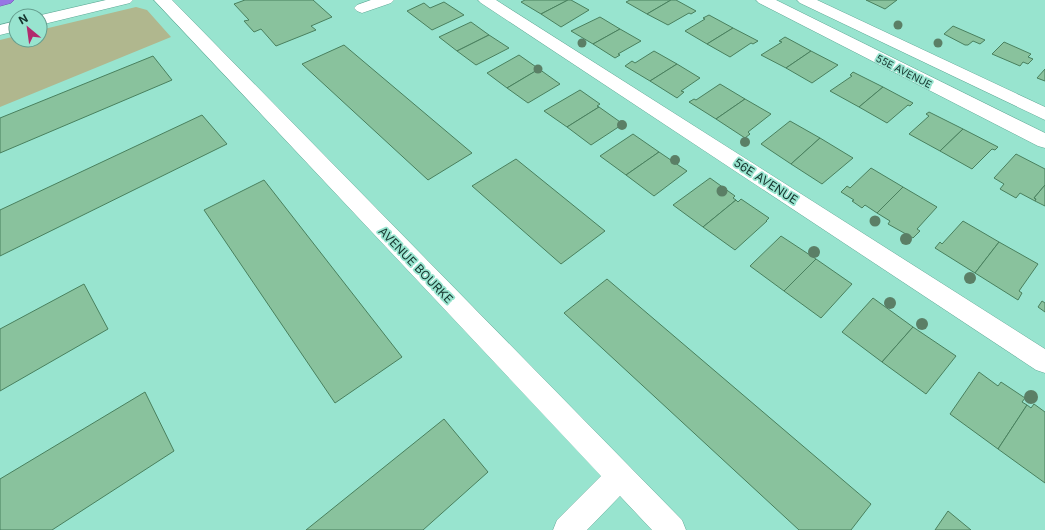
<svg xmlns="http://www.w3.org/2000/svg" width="1045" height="530" font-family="Inter,sans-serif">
<rect width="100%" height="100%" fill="#98e4cf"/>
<polygon fill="#b0b78e" points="136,7 147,10 171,37 0,107 0,40 16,36 16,40 40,40 40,30"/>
<g fill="#89c29d" stroke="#49805e">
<polygon points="245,0 313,0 332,17 311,26 316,30 276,46 261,29 254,32 244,21 249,20 234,4"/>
<polygon points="525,0 568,0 541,14 521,2"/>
<polygon points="568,0 571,0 589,10 561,27 541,14"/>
<polygon points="630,0 671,0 647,14 626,2"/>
<polygon points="671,0 676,0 696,11 691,14 689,13 668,25 647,14"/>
<polygon points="866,0 897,0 885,9"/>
<polygon points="444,2 464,15 432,30 407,11 424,3 430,8"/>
<polygon points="709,15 733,28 707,44 685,31 705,19 703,18"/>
<polygon points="600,17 620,29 593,44 571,31"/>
<polygon points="471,22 489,35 457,51 439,37"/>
<polygon points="953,26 985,40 980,44 973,41 968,45 965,45 944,34"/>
<polygon points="733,28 758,41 753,44 751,43 730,57 707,44"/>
<polygon points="620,29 641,41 618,54 620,55 615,58 593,44"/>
<polygon points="489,35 509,48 476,65 457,51"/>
<polygon points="785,37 811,51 786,68 761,55 782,42 779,41"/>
<polygon points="1004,42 1031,54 1028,57 1033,59 1028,64 1023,62 1020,66 992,54"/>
<polygon points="344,45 472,153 428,180 302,64"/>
<polygon points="654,51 677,64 650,81 625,66 632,61 635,63"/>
<polygon points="811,51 838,65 812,83 786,68"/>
<polygon points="519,55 539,69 507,88 487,73"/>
<polygon points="153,56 172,80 0,153 0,118"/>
<polygon points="677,64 700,78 681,91 684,92 677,98 650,81"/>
<polygon points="539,69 560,84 528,103 507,88"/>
<polygon points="1045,69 1045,81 1037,78"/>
<polygon points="853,72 883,87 859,107 830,91 852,76 850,75"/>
<polygon points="720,84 745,99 716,119 689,102 694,99 696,100"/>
<polygon points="883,87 913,103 910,106 908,105 887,123 859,107"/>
<polygon points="580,90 600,104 597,106 599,107 567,127 544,111"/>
<polygon points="745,99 771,114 748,132 750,134 745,138 716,119"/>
<polygon points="599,107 623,124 591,145 567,127"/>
<polygon points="929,112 963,129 940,151 909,134 929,116 926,114"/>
<polygon points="202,115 227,144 0,256 0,210"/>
<polygon points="790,121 820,138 791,164 761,144"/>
<polygon points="963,129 998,147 995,150 992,149 972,169 940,151"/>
<polygon points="633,134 659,152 626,175 600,156"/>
<polygon points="820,138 853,158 822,184 791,164"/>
<polygon points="659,152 687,171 654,196 626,175"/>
<polygon points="1016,154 1045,169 1045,185 1034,198 1036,199 1035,201 1020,193 1016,198 1000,189 1004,184 994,178"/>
<polygon points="516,159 605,231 561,264 472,186"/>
<polygon points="871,168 903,187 877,213 865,205 862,208 852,201 854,200 841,192 847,186 850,188"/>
<polygon points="710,178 735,196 733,198 736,200 703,227 673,205"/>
<polygon points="264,180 402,357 335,403 204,210"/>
<polygon points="1045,185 1045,206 1035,201 1036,199 1034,198"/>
<polygon points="903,187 937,207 917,229 920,231 913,238 888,224 890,221 877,213"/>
<polygon points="741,199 769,218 766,221 767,221 735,250 703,227 736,200 738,202"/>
<polygon points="963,221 999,242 975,273 935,248 940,242 942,244"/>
<polygon points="781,236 816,259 784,291 750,266"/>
<polygon points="999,242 1038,264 1019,291 1022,293 1018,300 975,273"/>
<polygon points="816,259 852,284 821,318 784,291"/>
<polygon points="607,279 871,504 851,530 799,530 564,313"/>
<polygon points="84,284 108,329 0,391 0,329"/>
<polygon points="873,298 913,327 882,362 842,332"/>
<polygon points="1042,301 1045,303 1045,312 1038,307"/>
<polygon points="913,327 956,356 926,394 882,362"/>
<polygon points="979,372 998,386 1001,382 1025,398 1022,402 1027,405 998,449 950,414"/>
<polygon points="145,392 174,451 52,530 0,530 0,479"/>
<polygon points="1034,404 1045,412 1045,483 998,449 1027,405 1031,408"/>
<polygon points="444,419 488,472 423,530 306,530"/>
<polygon points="948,511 971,530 935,530"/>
</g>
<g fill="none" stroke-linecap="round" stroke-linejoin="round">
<defs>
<g id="street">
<polygon points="106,0 133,0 130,3 40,25 40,16 37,16"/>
<polygon points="154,0 172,0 682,520 686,530 652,530 620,496 587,530 553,530 557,520 601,476"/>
<polygon points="371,0 394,0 391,3 362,13 357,11 354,8 357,5"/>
<polygon points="478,0 496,0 1045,349 1045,373 1036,370 481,3"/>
<polygon points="16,21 16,31 0,35 0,25"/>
</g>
<g id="secondary">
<polygon points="756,0 776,0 1045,133 1045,148 1038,146 759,3"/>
<polygon points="797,0 817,0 1045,107 1045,120 800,3"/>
</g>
<polygon id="highway" points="0,0 14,0 11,3 0,6"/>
</defs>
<use href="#street" stroke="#5fa996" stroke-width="1"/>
<use href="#secondary" stroke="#5fa996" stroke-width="1"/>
<use href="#highway" stroke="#6a5ea4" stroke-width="1"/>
<use href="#street" fill="#fff" fill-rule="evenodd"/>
<use href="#secondary" fill="#fff" fill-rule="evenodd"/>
<use href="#highway" fill="#9775e4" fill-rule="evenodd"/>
</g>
<g fill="#5b7f66">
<circle cx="898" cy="25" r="4.5"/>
<circle cx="582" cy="43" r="4.5"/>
<circle cx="938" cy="43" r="4.5"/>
<circle cx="538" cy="69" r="4.5"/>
<circle cx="622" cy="125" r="5"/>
<circle cx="745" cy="142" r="5"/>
<circle cx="675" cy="160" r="5"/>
<circle cx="722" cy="191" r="5.5"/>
<circle cx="875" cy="221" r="5.5"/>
<circle cx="906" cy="239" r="6"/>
<circle cx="814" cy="252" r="6"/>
<circle cx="970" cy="278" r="6"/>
<circle cx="890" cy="303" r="6"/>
<circle cx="922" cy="324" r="6"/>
<circle cx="1031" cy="397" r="7"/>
</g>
<g text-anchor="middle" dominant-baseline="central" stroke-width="3.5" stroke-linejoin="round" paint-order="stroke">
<g font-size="10" fill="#15342d" stroke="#98e4cf">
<text transform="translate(904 71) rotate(27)">55E AVENUE</text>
</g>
<g font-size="12" fill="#15342d" stroke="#98e4cf">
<text transform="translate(766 181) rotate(33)">56E AVENUE</text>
<text transform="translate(416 265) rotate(46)">AVENUE BOURKE</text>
</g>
</g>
<g transform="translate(28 28) rotate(331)"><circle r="19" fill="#98e4cf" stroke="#649e8e"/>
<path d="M0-3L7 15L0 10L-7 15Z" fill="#b22a6d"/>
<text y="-6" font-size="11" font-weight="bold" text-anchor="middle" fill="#15342d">N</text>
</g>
</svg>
